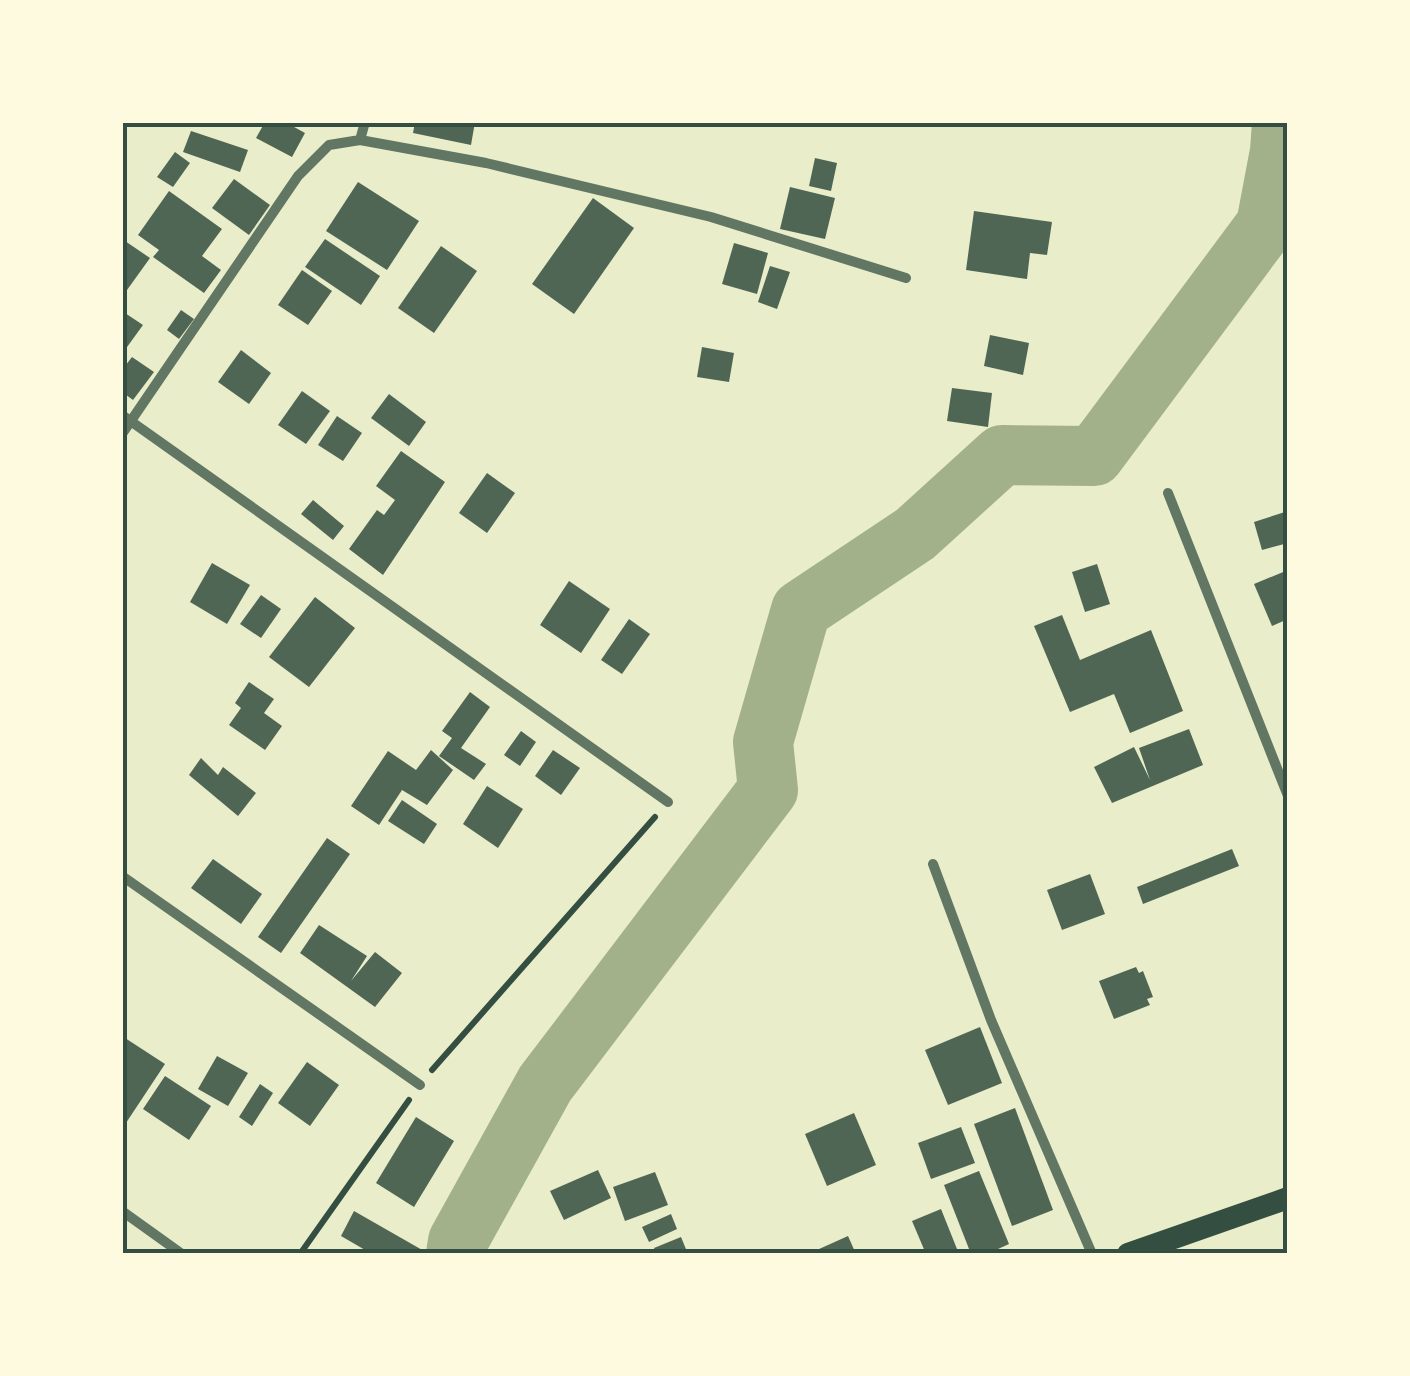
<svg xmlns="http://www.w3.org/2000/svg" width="1410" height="1376" font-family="'Public Sans',sans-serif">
<rect width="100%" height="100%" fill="#e9edc9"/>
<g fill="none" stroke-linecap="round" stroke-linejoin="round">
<polyline stroke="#a3b18a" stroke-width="60" points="456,1254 458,1241 545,1084 768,790 763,742 801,610 915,534 1002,455 1094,456 1266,225 1280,151 1282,122"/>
</g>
<g fill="#4f6655">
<polygon points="265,122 285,122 305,133 292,157 256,138"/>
<polygon points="415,122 475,122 471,145 413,133"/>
<polygon points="191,131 248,150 240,172 183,152"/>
<polygon points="175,152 190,163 173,187 157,177"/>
<polygon points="815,158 837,163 831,191 809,186"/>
<polygon points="234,179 270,205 249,235 212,208"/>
<polygon points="358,182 419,221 387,270 326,231"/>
<polygon points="790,187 835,198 825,239 780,229"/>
<polygon points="169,191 222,229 202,256 221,270 204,293 153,257 159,250 138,235"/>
<polygon points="593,198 634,228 574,314 532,284"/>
<polygon points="974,211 1052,222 1047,255 1030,253 1027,279 966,270"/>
<polygon points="325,239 380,276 361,305 305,267"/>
<polygon points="125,241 150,258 122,297 122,244"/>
<polygon points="734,243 768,253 757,294 722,284"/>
<polygon points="441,246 477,271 434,333 398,308"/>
<polygon points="770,266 790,272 777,309 758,302"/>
<polygon points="302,270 332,291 308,325 278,305"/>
<polygon points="181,310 194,319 179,339 167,330"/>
<polygon points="122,311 143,325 122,354"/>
<polygon points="990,335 1029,343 1023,375 984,366"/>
<polygon points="702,347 734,353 729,382 697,377"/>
<polygon points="241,350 271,373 249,404 218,382"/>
<polygon points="132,357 154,372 133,400 122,392 122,370"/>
<polygon points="952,388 992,393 988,427 947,421"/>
<polygon points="302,391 330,411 306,444 278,425"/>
<polygon points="389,394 426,422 409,446 371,418"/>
<polygon points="337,416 362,433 343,461 318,445"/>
<polygon points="401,451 445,482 383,575 349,549 377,510 384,515 395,500 376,486"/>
<polygon points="487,473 515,493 487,533 459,513"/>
<polygon points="313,500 344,526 333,540 301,514"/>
<polygon points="1288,511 1288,543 1262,550 1254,522"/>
<polygon points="212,563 250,585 227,624 190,602"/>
<polygon points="1097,564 1110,604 1085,612 1072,572"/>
<polygon points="1288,570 1288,619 1272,626 1254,584"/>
<polygon points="569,581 610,609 581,653 540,625"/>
<polygon points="261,595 281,609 261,638 240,624"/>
<polygon points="315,597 355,628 309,687 269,657"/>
<polygon points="1062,615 1080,660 1151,630 1183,711 1130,733 1114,694 1070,712 1034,626"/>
<polygon points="629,619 650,634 622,674 601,660"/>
<polygon points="249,682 274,699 264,713 282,726 265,750 229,725 241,708 235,703"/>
<polygon points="470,692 490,707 461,748 486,764 474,780 439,756 452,738 442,731"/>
<polygon points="1189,729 1203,765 1112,803 1094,767 1134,747 1150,780 1139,748"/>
<polygon points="521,731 536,742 520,766 504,755"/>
<polygon points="431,750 453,770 427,805 402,790 379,825 351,806 388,751 416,770"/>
<polygon points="553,750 580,768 561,795 535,776"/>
<polygon points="201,758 218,775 223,767 256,793 238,816 189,775"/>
<polygon points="487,786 523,809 498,848 463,824"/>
<polygon points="402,800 437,824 424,844 388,821"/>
<polygon points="327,838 350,854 281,953 258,937"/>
<polygon points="1232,849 1239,866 1143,904 1137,887"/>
<polygon points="213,859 262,894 241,924 191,888"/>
<polygon points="1090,874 1105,914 1062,930 1047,890"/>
<polygon points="319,925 367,956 351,981 375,952 402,973 375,1007 300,953"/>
<polygon points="1136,967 1139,973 1143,971 1153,997 1147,999 1150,1005 1114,1019 1099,981"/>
<polygon points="980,1027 1002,1083 948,1105 925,1050"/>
<polygon points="122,1036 165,1064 122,1129"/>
<polygon points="217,1056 248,1073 228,1106 198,1089"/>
<polygon points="307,1062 339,1085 310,1126 278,1103"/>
<polygon points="165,1076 211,1106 189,1140 143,1109"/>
<polygon points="260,1084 273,1093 252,1126 239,1117"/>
<polygon points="1015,1108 1053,1210 1012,1226 974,1124"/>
<polygon points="854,1113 876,1165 827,1186 805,1134"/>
<polygon points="416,1117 454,1141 414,1207 376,1183"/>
<polygon points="961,1127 975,1163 931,1179 918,1143"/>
<polygon points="598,1170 611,1198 564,1220 550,1191"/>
<polygon points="979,1171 1009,1244 987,1254 971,1254 944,1185"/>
<polygon points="655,1172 668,1205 625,1221 613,1187"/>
<polygon points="941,1209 959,1254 926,1254 912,1221"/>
<polygon points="354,1211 424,1251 423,1254 372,1254 341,1236"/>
<polygon points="671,1214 677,1229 649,1242 642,1227"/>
<polygon points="848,1236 856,1254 808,1254"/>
<polygon points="681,1237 688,1254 656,1254 654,1248"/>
</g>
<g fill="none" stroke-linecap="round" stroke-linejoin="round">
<g stroke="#344e41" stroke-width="6">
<polyline points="432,1070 655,817"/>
<polyline points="300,1254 409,1100"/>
</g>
<g stroke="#617663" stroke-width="10">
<polyline points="360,140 486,163 711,217 906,278"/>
<polyline points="122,415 668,802"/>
<polyline points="122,434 298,176 329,145 360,140 365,122"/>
<polyline points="1168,493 1288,796"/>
<polyline points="933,864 991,1020 1092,1254"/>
<polyline points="122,876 420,1085"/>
<polyline points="122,1211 182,1254"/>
</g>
<polyline stroke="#344e41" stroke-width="22" points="1128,1254 1288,1198"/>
</g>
<rect width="1410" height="1376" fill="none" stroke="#fefae0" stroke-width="250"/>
<rect x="125" y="125" width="1160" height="1126" fill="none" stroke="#344e41" stroke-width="4"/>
</svg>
